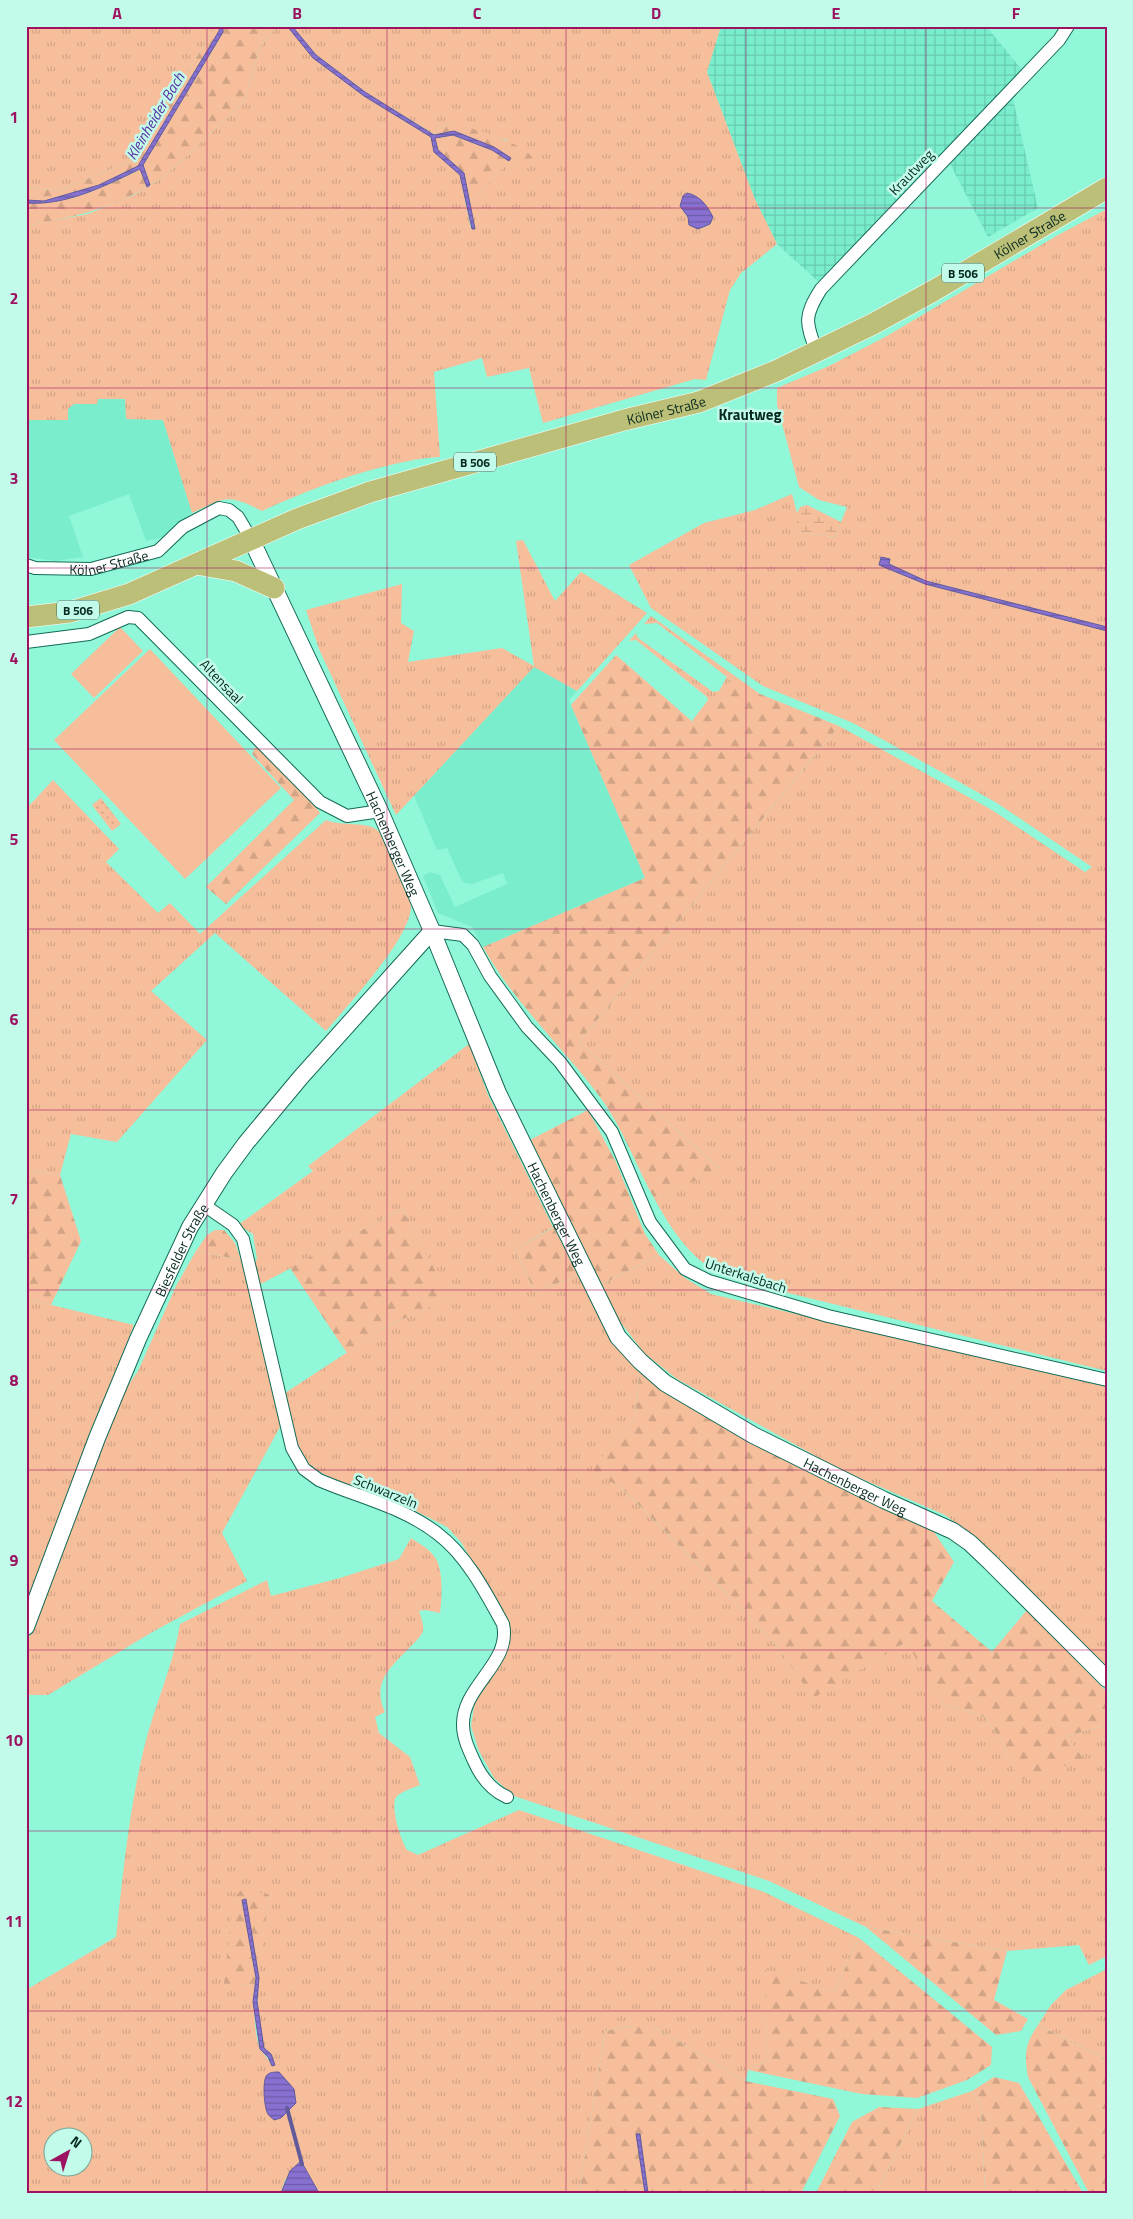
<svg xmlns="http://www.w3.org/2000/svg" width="1133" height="2219" font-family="'Titillium Web',sans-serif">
<defs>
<pattern id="industrial-grid" width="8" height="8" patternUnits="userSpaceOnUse" patternTransform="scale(1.25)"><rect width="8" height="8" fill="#7aedcd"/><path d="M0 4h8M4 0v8" fill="none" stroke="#68cbb0"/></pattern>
<pattern id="grass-tufts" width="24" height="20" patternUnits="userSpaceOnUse" patternTransform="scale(1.25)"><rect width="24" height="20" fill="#f7be9b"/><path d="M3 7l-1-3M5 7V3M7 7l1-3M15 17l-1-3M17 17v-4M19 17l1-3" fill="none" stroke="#d2a385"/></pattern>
<pattern id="forest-firs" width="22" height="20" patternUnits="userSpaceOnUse" patternTransform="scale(1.25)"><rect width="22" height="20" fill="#f7be9b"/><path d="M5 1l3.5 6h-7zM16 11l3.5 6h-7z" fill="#d2a385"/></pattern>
<pattern id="wetland-marsh" width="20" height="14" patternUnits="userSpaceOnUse" patternTransform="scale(1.25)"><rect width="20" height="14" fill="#f7be9b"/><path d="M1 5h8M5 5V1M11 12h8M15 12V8" fill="none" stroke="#d2a385"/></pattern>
<pattern id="park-dots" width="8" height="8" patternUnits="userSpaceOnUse" patternTransform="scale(1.25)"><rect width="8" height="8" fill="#f7be9b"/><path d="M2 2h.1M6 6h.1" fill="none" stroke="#d2a385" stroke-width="1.8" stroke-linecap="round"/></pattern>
<pattern id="water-rules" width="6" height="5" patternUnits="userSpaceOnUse" patternTransform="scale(1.25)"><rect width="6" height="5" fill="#8870d0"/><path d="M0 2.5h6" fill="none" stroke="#6d5ca8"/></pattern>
</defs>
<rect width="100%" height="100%" fill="#91f7d9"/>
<g fill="#7aedcd">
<polygon points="125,398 126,419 163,420 192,513 164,537 146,541 129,494 69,516 83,557 56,561 26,557 26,420 68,420 68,409 74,404 97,404 97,399"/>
<polygon points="534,666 577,691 569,700 645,878 483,947 472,927 438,913 423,876 430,872 440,875 455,907 507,884 503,873 472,884 464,883 461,879 447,848 437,850 414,796"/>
</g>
<g fill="url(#industrial-grid)">
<polygon points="721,26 986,26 1022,70 820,283 777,244 754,197 707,72"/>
<polygon points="1012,95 1038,208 988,237 949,162"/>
</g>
<g fill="url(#grass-tufts)" fill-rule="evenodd">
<polygon points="26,26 216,26 133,160 58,191 26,187"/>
<path d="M277,26H287L313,58L364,96L431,137L434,152L460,175L471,229L475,228L470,204L511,158L516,161L507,140L448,124L438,128L435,135L365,92L316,55L292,26H721L707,72L754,197L777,244L741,273L730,290L706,380L695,379L543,423L529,368L487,377L482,358L434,372L440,457C420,458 402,462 382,467C340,478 301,493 262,511C227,493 226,497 192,513L163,420L126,419L125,399H98L97,404H74L68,409V420H26V226L88,214L134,195L165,176L244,102L260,47ZM687,193C701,198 706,205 713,217L710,224L702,228L688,221V218L680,206L683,196Z"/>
<path d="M1107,209V627L926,581L888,564L879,565L925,584L1107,631V1371L736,1280C729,1277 720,1275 714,1271C687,1253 669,1226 654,1198L720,1169L579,1042L839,726L992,810L1085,872L1092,867L997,803L853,723L763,686L651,608L629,565L704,523L755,510L792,494L797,513V532L835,537L847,507L819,500L799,487L777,405V388L829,366L885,337L1058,235Z"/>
<polygon points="523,540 555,601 581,572 647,613 577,691 534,667 396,815 319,649 306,610 402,584 401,623 414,631 408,662 502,648 534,666 516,541"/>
<polygon points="651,616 735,676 695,723 692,721 708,700 707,697 636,640 629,641 636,633 638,638 713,692 719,691 727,677 657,623 644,624"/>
<path d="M53,780L119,849L106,862L158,913L170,903L200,934L326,820C343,827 366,821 377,830C384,835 393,858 397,867C402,878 411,893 411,906C411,938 348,1005 326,1031L215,933L151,991L207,1040L117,1142L71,1134L60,1175L26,1170V809Z"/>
<polygon points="469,1044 488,1095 553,1227 515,1250 535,1292 578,1275 614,1344 639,1372 636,1417 592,1470 623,1489 692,1558 776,1645 813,1697 907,1641 944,1705 983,1716 1001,1739 1018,1780 1083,1759 1067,1736 1107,1725 1107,1956 1089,1965 1079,1945 1007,1951 866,1927 769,1881 514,1796 494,1778 479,1751 471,1726 475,1701 506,1653 510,1637 507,1621 461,1542 447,1527 414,1510 329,1477 311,1467 299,1450 285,1393 389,1325 449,1298 402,1209 259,1285 254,1264 257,1259 253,1234 238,1225 313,1171 308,1166"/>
<polygon points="196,1251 241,1260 281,1425 222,1533 247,1581 154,1631 48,1695 26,1695 26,1646 99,1454 127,1387 138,1371 176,1286"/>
<polygon points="659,1255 685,1278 711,1294 1107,1387 1107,1669 974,1536 945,1515 839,1469 677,1379 644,1353 618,1319 601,1285"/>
<polygon points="31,1300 134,1325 77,1467 26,1604 26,1309"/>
<path d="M411,1538C418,1543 428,1548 433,1555C444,1566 442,1598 440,1613L426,1610L419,1611C421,1617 424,1625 423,1631C421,1637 415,1642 411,1646C391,1667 371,1682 385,1712L375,1717L379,1733L410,1757L420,1785C413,1788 403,1791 397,1796C389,1804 401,1841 407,1850L418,1855L519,1810L764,1892L859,1938L834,1992L766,1970L767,2060L748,2070L745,2081L652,2026H634L605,2031L579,2193H319L301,2161L285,2180L281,2193H26V1990L116,1937C123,1874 129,1810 144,1748C154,1706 173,1667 180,1624L267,1580L271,1596L340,1578L399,1559ZM269,1894C263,1943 251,1997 263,2045C264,2050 272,2058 275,2065L272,2066C269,2060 265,2055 261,2050C254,2040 253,1998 255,1985L224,1983ZM52,2136H82V2166H52Z"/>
<polygon points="1107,1969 1107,2060 1038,2025 1051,2005 1066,1990"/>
<polygon points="972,2091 981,2106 985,2193 876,2193 918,2109"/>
</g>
<g fill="url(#forest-firs)">
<polygon points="216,26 220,26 219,31 138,166 99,185 44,201 26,200 26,187 58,191 133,160"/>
<polygon points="223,26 277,26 260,47 244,102 165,176 150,185 143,165 223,32"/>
<path d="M448,124C468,125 521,142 533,158L515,161L494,147L454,131L435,135L438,128Z"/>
<polygon points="453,135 492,150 509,161 470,204 464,173 438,150 435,138"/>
<path d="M141,169L147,187C109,210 69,218 26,226V203C66,206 106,186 141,169Z"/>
<path d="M616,655L694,723L735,676L760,694L839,726L579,1042L721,1170L654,1198C635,1164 623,1128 600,1097C562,1046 514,1003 483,947L645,878L571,705Z"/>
<polygon points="257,744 311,800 320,813 226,904 206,887 294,800 252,754"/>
<polygon points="588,1110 616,1162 645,1234 659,1255 601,1285 528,1141"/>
<polygon points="26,1170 60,1175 81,1241 51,1305 31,1300 26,1309"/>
<polygon points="402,1209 450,1298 389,1325 347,1353 290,1268"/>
<polygon points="554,1227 578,1275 535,1292 515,1250"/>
<polygon points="215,1230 224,1230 235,1243 241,1260 196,1251 207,1235"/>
<polygon points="639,1372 668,1395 723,1427 888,1511 932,1529 954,1562 932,1601 992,1652 1027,1610 1107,1692 1107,1725 1067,1736 1084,1760 1018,1781 1001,1739 983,1716 944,1705 906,1642 813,1698 776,1645 692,1558 623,1489 591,1470 636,1417"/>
<polygon points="240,1891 269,1894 259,1978 246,1899 242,1900 256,1978 255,1985 224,1984 233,1900"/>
<polygon points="866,1927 1007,1951 994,2000 1028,2019 1021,2031 996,2035"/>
<polygon points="859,1938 992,2047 991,2065 967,2080 917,2098 862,2094 748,2070 767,2060 765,1969 834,1992"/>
<path d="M1038,2025L1107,2060V2193H1089L1028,2077C1024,2054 1025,2044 1038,2025Z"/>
<polygon points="634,2026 652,2026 745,2081 833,2099 840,2116 801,2193 648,2193 640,2134 645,2193 579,2193 605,2031"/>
<polygon points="994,2077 1019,2083 1083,2193 985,2193 981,2106 972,2091"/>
<polygon points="879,2107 918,2109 876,2193 816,2193 852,2122"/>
</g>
<polygon fill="url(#wetland-marsh)" points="807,505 841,522 835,537 797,532 797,513 800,507"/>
<polygon fill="url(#park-dots)" points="101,798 121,824 112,831 92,805"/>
<g fill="#f7be9b">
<polygon points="120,627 143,651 94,698 71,674"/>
<polygon points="150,649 281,788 185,879 54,740"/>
</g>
<g fill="url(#water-rules)" stroke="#615b9b">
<path d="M220,26H223V32L143,165L150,185L147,187L140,169C105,186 66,206 26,203V200L44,201L99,185L138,166L219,31Z"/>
<polygon points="287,26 292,26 316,55 365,92 434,135 454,131 494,147 511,158 509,161 492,150 453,135 435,138 438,150 464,173 475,229 472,229 460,175 434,152 431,137 364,96 313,58"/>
<path d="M687,193C701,196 707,206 713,217L710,224L698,229L689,225L688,217L680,206L683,196Z"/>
<polygon points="881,557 890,559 889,564 926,581 1107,627 1107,631 925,584 879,565"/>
<polygon points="246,1899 259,1978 257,2001 264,2048 271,2054 275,2065 272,2066 268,2057 260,2049 253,2002 256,1978 242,1900"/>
<path d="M279,2072L294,2089L296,2103L281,2118L274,2120C272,2118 269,2116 268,2114C264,2108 262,2080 267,2075C270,2072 275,2072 279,2072Z"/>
<polygon points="636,2134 640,2134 648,2193 645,2193"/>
<polygon points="301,2161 319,2193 281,2193 290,2171"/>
</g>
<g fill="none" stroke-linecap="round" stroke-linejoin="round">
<polyline stroke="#615b9b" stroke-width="4" points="287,2108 302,2164"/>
<defs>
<g id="minor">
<path d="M817,352C805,322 804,316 821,289L1059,40L1068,26"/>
<path id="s1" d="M26,565L35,568L91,569L158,551L183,527L219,508L229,510L238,517L251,539"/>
<polyline points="26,642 89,634 128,617 138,618 320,802 347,816 380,811"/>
<polyline points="432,931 463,935 473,945 490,976 527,1027 560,1062 612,1132 650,1222 685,1269 709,1281 828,1316 1107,1380"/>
<path d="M204,1205L233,1225L243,1239L292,1448L304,1469L319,1480C358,1497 404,1507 438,1534C467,1556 486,1593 503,1624C512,1663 462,1686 463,1725C463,1738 469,1750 474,1761C481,1777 491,1790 507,1797"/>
</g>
<g id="tertiary">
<path id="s2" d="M251,539L380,811L432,931L498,1093L618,1337L640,1361L665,1383L753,1435L884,1500L953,1531L970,1543L990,1562L1107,1679"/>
<path id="s3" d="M26,1627L97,1438L138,1339L190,1227L224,1173L246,1143L301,1077L432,931"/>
</g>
<g id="primary">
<polyline points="196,564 236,571 274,588"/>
<path id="s4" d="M26,617L70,612L129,594L297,519L370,492L624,420L699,402L776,371L873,324L933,291L1107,188"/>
</g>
</defs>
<use href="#minor" stroke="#136a56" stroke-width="14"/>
<use href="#tertiary" stroke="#136a56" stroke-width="18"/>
<use href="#primary" stroke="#fff" stroke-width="22"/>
<use href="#minor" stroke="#fff" stroke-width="12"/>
<use href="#tertiary" stroke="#fff" stroke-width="16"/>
<use href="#primary" stroke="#bbbf77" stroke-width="21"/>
</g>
<path fill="none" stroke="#9c1160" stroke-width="1" stroke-opacity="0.55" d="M207,26V2193M387,26V2193M566,26V2193M746,26V2193M926,26V2193M26,208H1107M26,388H1107M26,568H1107M26,749H1107M26,929H1107M26,1110H1107M26,1290H1107M26,1470H1107M26,1650H1107M26,1831H1107M26,2011H1107"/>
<g text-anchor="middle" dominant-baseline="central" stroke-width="5" stroke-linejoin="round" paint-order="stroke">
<g fill="#c2fbe9" stroke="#3f685c" stroke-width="1">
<rect x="942" y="263.5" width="42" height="19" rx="4"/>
<rect x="454" y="452.5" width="42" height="19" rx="4"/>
<rect x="57" y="600.5" width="42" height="19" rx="4"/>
</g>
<g font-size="12" font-weight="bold" fill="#072920">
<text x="963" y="273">B 506</text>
<text x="475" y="462">B 506</text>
<text x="78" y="610">B 506</text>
</g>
<g font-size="14" fill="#072920" stroke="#c2fbe9">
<text transform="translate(911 172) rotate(-46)">Krautweg</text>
<text stroke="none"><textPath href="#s4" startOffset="1080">Kölner Straße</textPath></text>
<text stroke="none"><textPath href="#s4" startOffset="675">Kölner Straße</textPath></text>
<text stroke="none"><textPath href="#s1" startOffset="84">Kölner Straße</textPath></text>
<text transform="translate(222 681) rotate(46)">Altensaal</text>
<text stroke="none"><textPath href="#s2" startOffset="336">Hachenberger Weg</textPath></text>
<text stroke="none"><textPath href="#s2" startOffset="741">Hachenberger Weg</textPath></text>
<text stroke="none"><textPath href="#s3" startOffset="408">Biesfelder Straße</textPath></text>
<text transform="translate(746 1275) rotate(18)">Unterkalsbach</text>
<text stroke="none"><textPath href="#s2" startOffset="1161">Hachenberger Weg</textPath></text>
<text transform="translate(386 1491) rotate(22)">Schwarzeln</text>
</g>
<g font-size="15" font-style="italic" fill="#5731a3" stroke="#c2fbe9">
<text transform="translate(155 116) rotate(-59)">Kleinheider Bach</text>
</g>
<g font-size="15" font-weight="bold" fill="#072920" stroke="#c2fbe9">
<text x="750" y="414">Krautweg</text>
</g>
</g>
<rect width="1133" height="2219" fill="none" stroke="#c2fbe9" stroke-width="55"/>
<g transform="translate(68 2152) rotate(39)"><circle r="24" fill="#c2fbe9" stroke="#77a799"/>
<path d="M0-4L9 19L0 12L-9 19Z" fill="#9c1160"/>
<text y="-8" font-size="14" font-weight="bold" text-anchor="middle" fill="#072920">N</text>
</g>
<rect x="28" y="28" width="1078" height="2164" fill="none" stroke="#9c1160" stroke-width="2"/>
<g font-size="16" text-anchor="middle" font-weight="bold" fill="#9c1160">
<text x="117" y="19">A</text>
<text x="297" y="19">B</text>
<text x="477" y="19">C</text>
<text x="656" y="19">D</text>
<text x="836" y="19">E</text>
<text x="1016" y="19">F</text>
<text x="14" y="123">1</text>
<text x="14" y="304">2</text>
<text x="14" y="484">3</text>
<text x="14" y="664">4</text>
<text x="14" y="845">5</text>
<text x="14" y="1025">6</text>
<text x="14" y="1205">7</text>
<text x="14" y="1386">8</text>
<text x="14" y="1566">9</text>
<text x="14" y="1746">10</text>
<text x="14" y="1927">11</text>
<text x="14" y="2107">12</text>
</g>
</svg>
